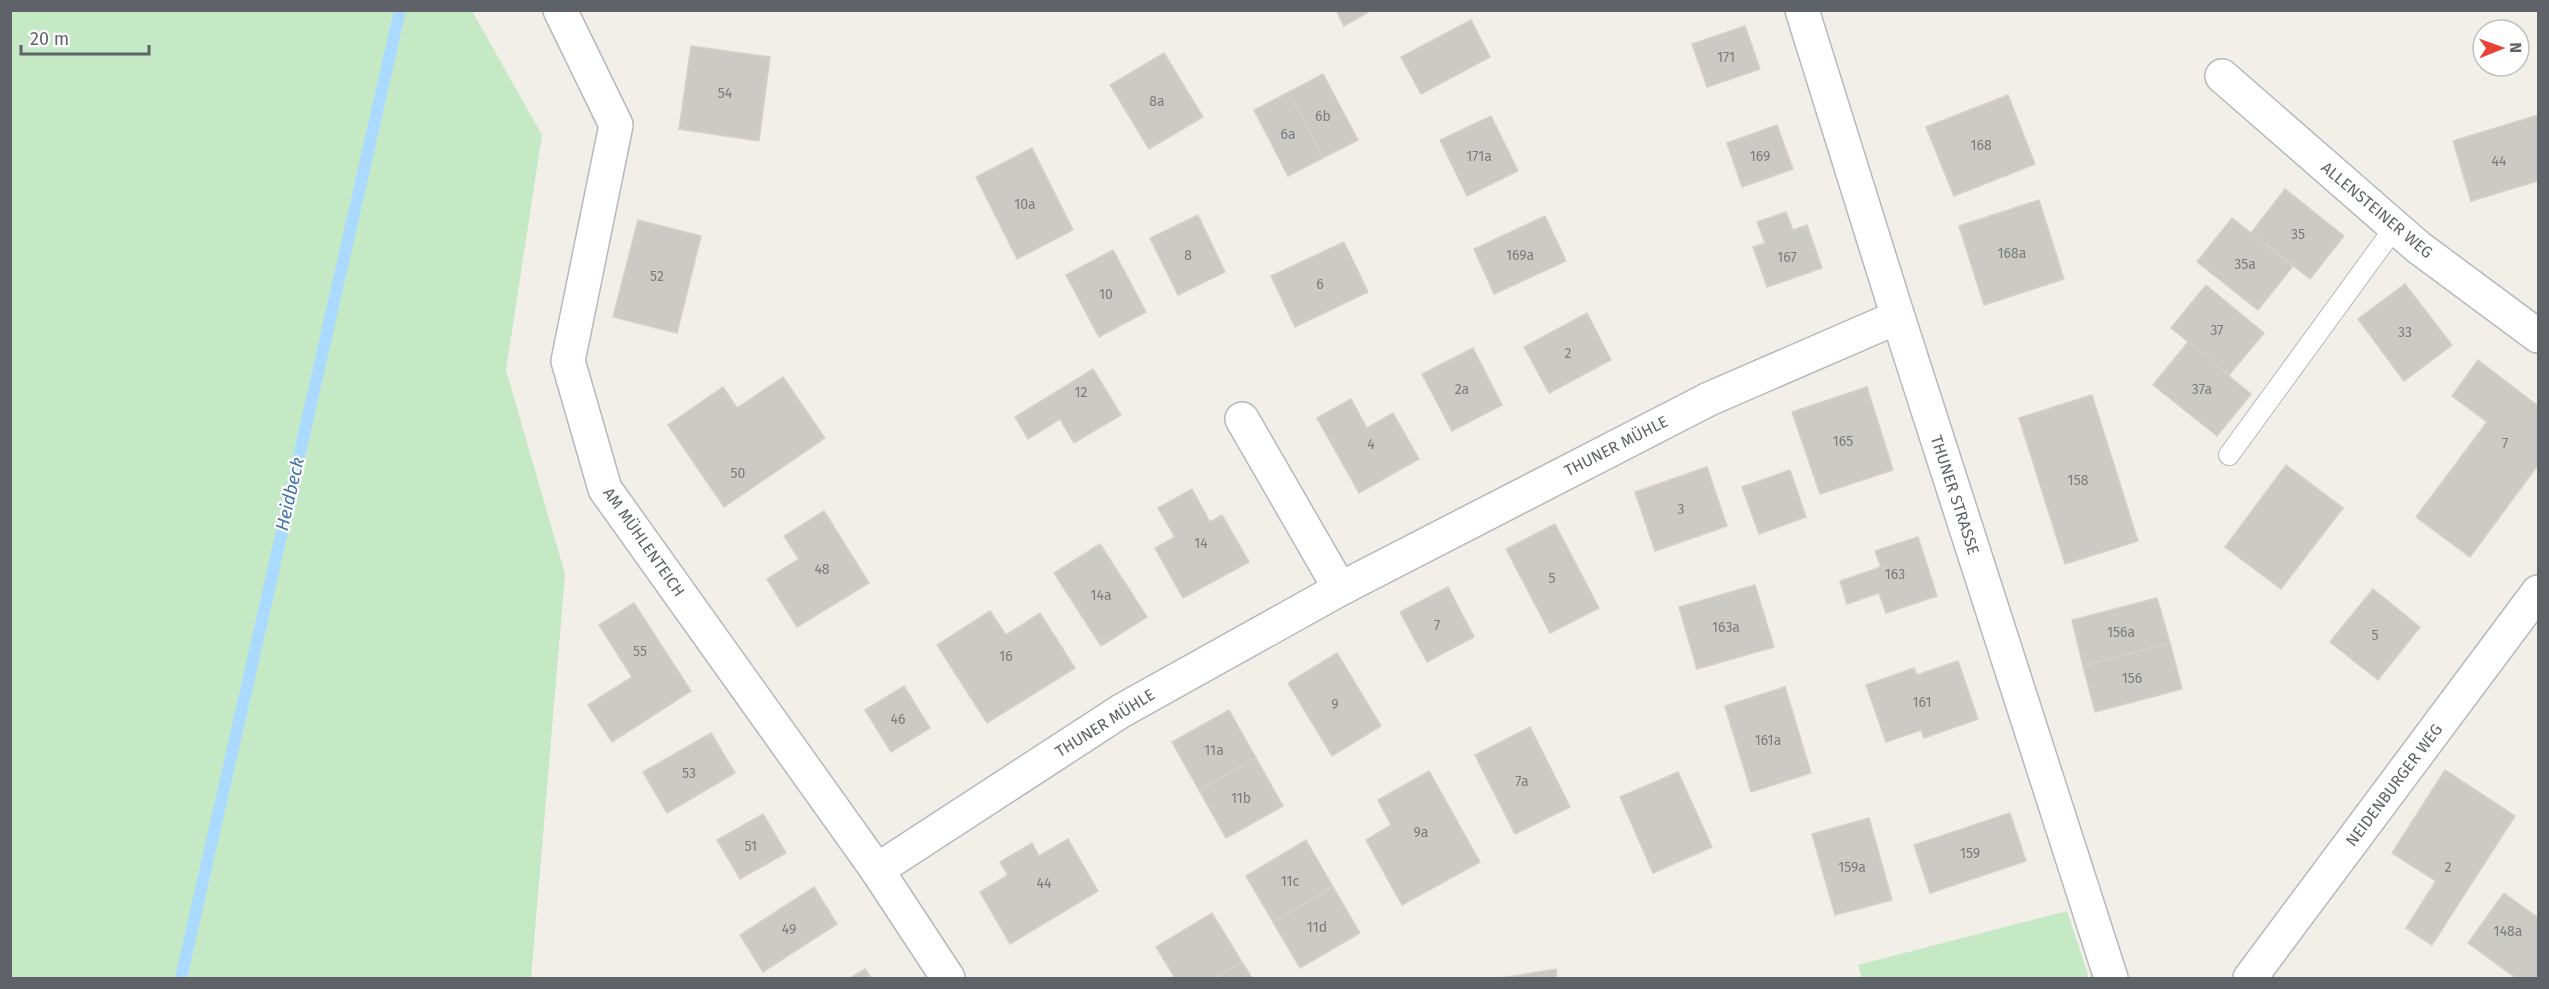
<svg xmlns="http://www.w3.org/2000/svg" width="2549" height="989" font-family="'Fira Sans',sans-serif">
<rect width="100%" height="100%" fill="#f1efe8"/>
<g fill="#c5e8c5">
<polygon points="10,11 472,11 542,135 506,370 565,574 531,978 11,978"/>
<polygon points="2067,911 2089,978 1862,978 1858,965"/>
</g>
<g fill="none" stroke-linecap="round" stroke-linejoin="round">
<polyline stroke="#aadaff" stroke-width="12" points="181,978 400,10"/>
</g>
<g fill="#cccac5" stroke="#d6d1c6" stroke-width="1.5">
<polygon points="1336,10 1372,10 1344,26"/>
<polygon points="1471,20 1490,57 1421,94 1401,57"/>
<polygon points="1745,26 1760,69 1707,87 1692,44"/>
<polygon points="691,46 770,57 759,141 679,129"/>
<polygon points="1164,53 1203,117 1149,149 1110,85"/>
<polygon points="1323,74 1358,140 1323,158 1289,92"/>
<polygon points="1289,92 1323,158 1288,176 1254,110"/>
<polygon points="2008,95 2035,164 1954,196 1926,127"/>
<polygon points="2538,115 2538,181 2471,201 2453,141"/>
<polygon points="1491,116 1518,171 1467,196 1440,140"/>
<polygon points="1777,125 1793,169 1742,187 1727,143"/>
<polygon points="1032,148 1073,230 1017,259 976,177"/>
<polygon points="2285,189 2344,236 2310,279 2251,233"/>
<polygon points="2039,200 2064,279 1984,305 1959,226"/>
<polygon points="1786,212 1793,230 1807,225 1822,268 1767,287 1753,247 1765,243 1757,222"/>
<polygon points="1198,215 1225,272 1178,295 1150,238"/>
<polygon points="1545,216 1566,261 1494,294 1474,249"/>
<polygon points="2232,218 2293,266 2258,310 2197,262"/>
<polygon points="638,220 701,236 677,333 613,317"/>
<polygon points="1344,242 1368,292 1295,327 1271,276"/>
<polygon points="1113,250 1146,312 1099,337 1066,275"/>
<polygon points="2405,284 2452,345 2404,381 2358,319"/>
<polygon points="2206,285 2264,333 2229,375 2171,328"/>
<polygon points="1587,313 1611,360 1549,393 1524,347"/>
<polygon points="2188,342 2251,394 2217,436 2153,385"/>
<polygon points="1473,348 1502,405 1452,431 1422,374"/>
<polygon points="2478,360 2538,406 2538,465 2470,557 2416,517 2487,422 2452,396"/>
<polygon points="1093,369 1121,415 1074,443 1060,419 1028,439 1015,417"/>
<polygon points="783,377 825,438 724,507 668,425 723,387 737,408"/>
<polygon points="1867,387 1893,470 1820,494 1792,412"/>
<polygon points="2092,395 2138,541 2065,564 2019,418"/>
<polygon points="1351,399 1367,428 1393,413 1419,459 1359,493 1317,418"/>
<polygon points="2286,465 2343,508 2281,589 2225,547"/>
<polygon points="1707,467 1727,526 1655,551 1635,492"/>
<polygon points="1790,470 1806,517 1759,534 1742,487"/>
<polygon points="1192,489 1210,522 1222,515 1249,562 1183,598 1155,548 1175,537 1158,508"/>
<polygon points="824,511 869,583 797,627 767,579 799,559 784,536"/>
<polygon points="1555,524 1599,608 1550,633 1506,549"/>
<polygon points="1918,537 1937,596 1886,613 1879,593 1847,604 1840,581 1881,567 1875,551"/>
<polygon points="1100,544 1147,617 1101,646 1054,573"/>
<polygon points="1755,585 1774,647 1697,669 1679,607"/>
<polygon points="1448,587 1474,637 1427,662 1400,612"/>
<polygon points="2373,589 2420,627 2378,680 2330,642"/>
<polygon points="2157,598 2170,643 2083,666 2072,620"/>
<polygon points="634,603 691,691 612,742 588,705 632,677 599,625"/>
<polygon points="990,611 1006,635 1040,613 1075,668 987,723 937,645"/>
<polygon points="2170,643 2182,689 2095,712 2083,666"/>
<polygon points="1337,653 1381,726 1332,756 1288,683"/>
<polygon points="1958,661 1978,719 1924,738 1921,730 1886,742 1866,685 1914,668 1917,675"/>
<polygon points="904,686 930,728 891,752 865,710"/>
<polygon points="1785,687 1811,773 1751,792 1725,706"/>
<polygon points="1229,710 1256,758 1199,790 1172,742"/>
<polygon points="1530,727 1570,807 1515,834 1475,755"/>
<polygon points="711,733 735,773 667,813 643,772"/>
<polygon points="1256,758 1283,806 1226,838 1199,790"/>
<polygon points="2445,770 2515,816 2432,945 2406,928 2436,881 2392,853"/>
<polygon points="1429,771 1480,862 1402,905 1366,840 1391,825 1378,800"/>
<polygon points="1678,772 1712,847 1653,873 1620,797"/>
<polygon points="2010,813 2026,861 1930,893 1914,845"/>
<polygon points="763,814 786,853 740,879 717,840"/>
<polygon points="1869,818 1892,900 1835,915 1812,834"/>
<polygon points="1068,839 1098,891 1010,944 980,892 1008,875 1000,862 1032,843 1039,856"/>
<polygon points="1306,840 1333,887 1273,922 1246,876"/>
<polygon points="814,887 837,924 763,972 740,935"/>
<polygon points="1333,887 1360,933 1300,968 1273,922"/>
<polygon points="2504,893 2538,918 2538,978 2516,978 2468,943"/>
<polygon points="1212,913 1242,962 1215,978 1175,978 1156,947"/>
<polygon points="1242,962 1252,978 1215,978"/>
<polygon points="865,969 871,978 850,978"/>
<polygon points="1556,969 1557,978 1501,978"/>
</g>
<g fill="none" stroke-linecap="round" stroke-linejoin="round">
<defs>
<polyline id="service" points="2229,455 2395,227"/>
<g id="minor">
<polyline points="560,10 616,125 568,361 605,489 877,870 948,978"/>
<polyline points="1802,10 1898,317 2111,978"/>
<polyline points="2222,76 2418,247 2538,336"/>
<polyline points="1242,419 1340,589"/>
<polyline points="877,870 1121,711 1340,589 1709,399 1898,317"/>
<polyline points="2250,978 2538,592"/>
</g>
</defs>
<use href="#service" stroke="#b5b8bc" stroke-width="22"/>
<use href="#minor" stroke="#b5b8bc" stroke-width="36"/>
<use href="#service" stroke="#fff" stroke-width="20"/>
<use href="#minor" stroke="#fff" stroke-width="33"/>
</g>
<g text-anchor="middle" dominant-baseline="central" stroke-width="4.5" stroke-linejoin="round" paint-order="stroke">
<g font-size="14" fill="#7a7d7f">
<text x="1726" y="57">171</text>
<text x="725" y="93">54</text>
<text x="1157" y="101">8a</text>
<text x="1323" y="116">6b</text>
<text x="1288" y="134">6a</text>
<text x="1981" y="145">168</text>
<text x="1479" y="156">171a</text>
<text x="1760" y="156">169</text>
<text x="2499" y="161">44</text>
<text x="1025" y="204">10a</text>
<text x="2298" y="234">35</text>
<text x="2012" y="253">168a</text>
<text x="1188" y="255">8</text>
<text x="1520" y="255">169a</text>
<text x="1787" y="257">167</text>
<text x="2245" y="264">35a</text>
<text x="657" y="276">52</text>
<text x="1320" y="284">6</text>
<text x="1106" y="294">10</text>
<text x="2217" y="330">37</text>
<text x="2405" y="332">33</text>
<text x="1568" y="353">2</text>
<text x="1462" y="389">2a</text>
<text x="2202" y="389">37a</text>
<text x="1081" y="392">12</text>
<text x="1843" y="441">165</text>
<text x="2505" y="443">7</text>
<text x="1371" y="444">4</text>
<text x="738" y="473">50</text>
<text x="2078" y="480">158</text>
<text x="1681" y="509">3</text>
<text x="1201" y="543">14</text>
<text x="822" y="569">48</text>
<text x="1895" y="574">163</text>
<text x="1552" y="578">5</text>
<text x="1101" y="595">14a</text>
<text x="1437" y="625">7</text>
<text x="1726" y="627">163a</text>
<text x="2121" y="632">156a</text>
<text x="2375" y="635">5</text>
<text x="640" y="651">55</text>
<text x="1006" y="656">16</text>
<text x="2132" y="678">156</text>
<text x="1922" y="702">161</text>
<text x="1335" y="704">9</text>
<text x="898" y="719">46</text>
<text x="1768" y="740">161a</text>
<text x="1214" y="750">11a</text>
<text x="689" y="773">53</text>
<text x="1522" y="781">7a</text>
<text x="1241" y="798">11b</text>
<text x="1421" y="832">9a</text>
<text x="751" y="846">51</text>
<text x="1970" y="853">159</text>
<text x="1852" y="867">159a</text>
<text x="2448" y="867">2</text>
<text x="1290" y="881">11c</text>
<text x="1044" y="883">44</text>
<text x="1317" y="927">11d</text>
<text x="789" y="929">49</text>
<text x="2508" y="931">148a</text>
</g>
<g font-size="16" fill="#5f6368" stroke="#fff">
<text transform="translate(2377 210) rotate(40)">ALLENSTEINER WEG</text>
<text transform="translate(1616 446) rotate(-27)">THUNER MÜHLE</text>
<text transform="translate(1955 495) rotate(72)">THUNER STRASSE</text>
<text transform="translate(644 542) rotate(55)">AM MÜHLENTEICH</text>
<text transform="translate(1105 723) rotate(-32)">THUNER MÜHLE</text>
<text transform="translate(2394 785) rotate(-53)">NEIDENBURGER WEG</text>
</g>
<g font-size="18" font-style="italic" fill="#4174aa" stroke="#fff">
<text transform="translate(290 494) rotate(-77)">Heidbeck</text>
</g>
</g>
<rect width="2549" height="989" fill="none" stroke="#5f6368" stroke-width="24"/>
<g transform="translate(2501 48) rotate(89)"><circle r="28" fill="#ffffff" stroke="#bfc1c3" stroke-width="1.5"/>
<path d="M0-4.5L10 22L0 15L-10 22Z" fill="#ea4335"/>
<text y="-9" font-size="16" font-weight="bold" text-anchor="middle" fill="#5f6368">N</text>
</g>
<path d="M21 45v9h128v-9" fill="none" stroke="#5f6368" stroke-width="3"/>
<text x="30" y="45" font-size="18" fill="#5f6368" stroke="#ffffff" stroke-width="4.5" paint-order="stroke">20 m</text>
</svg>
